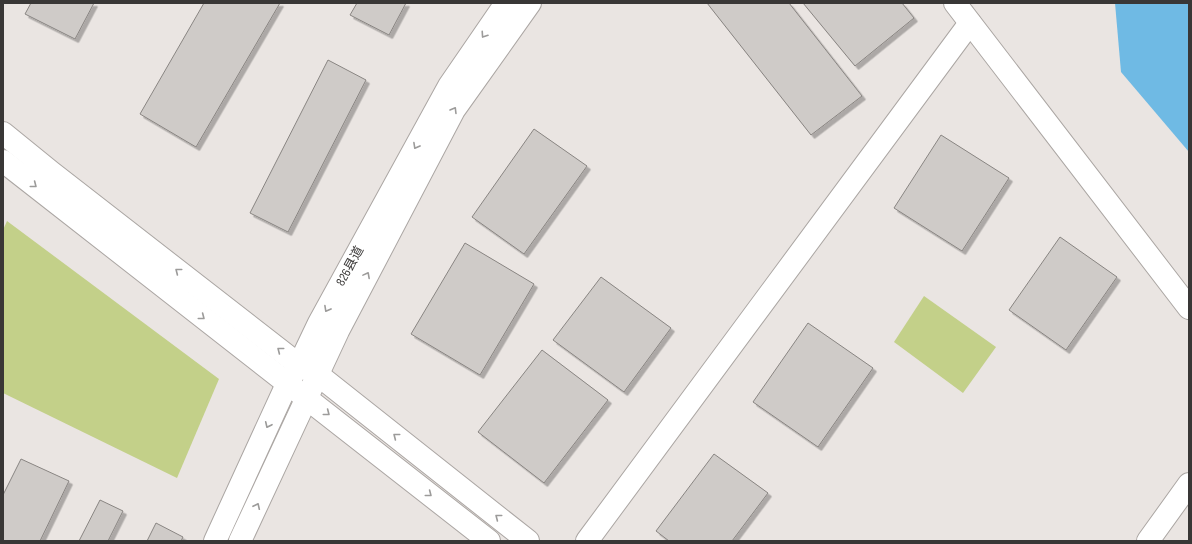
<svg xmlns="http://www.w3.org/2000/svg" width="1192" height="544" font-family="'Sofia Sans Condensed','Noto Sans SC',sans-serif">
<defs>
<filter id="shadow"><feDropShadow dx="3.5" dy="3.5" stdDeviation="0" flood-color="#0004"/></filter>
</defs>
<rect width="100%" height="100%" fill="#eae5e2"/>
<g fill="#c3d089">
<polygon points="7,221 219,379 177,478 3,393 3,230"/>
<polygon points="924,296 996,347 963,393 894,342"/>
</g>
<polygon fill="#6fbae4" points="1115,3 1189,3 1189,152 1121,72"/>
<g fill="#cfcbc8" stroke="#898582" filter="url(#shadow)">
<polygon points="31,3 94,3 75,39 25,14"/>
<polygon points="204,3 280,3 196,147 140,114"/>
<polygon points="357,3 406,3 389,35 350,15"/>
<polygon points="707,3 789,3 862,96 811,135"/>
<polygon points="803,3 902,3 914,18 855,66"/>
<polygon points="328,60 366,80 288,232 250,213"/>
<polygon points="534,129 587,166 524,254 472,217"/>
<polygon points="941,135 1009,178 962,251 894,208"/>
<polygon points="1060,237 1117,277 1066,350 1009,310"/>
<polygon points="465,243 534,284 480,375 411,334"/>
<polygon points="601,277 671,328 624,392 553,340"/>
<polygon points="808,323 873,368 818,447 753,402"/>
<polygon points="542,350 608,400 544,483 478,432"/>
<polygon points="714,454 768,493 732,541 669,541 656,531"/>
<polygon points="21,459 69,481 40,541 3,541 3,495"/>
<polygon points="100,500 123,511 108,541 79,541"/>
<polygon points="156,523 183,537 181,541 147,541"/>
</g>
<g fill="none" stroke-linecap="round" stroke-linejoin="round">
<defs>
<g id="secondary">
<polyline points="955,3 1189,308"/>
<polyline points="3,133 51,172 299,365 317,374 528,541"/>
<polyline points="3,161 489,541"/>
<polyline points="215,541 287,384 299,365 319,323 449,86 506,3"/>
<polyline points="240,541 338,331 454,110 530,3"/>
<polyline points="587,541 970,23"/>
<polyline points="1148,541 1189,484"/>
</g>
</defs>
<use href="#secondary" stroke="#aba6a3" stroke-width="24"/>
<use href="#secondary" stroke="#fff" stroke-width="22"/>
</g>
<defs><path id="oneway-chevron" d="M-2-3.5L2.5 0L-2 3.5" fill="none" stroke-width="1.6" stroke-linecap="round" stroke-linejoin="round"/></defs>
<g stroke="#9c9b9a">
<use href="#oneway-chevron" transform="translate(484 35) rotate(124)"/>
<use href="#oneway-chevron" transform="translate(454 110) rotate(-59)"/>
<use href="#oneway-chevron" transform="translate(416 146) rotate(119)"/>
<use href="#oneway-chevron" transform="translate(34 185) rotate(38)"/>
<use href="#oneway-chevron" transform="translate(178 271) rotate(-142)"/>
<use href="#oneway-chevron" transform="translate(367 275) rotate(-62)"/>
<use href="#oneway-chevron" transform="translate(327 309) rotate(119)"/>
<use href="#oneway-chevron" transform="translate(202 317) rotate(38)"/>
<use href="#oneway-chevron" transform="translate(280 350) rotate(-142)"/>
<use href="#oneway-chevron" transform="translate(327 413) rotate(38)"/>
<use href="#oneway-chevron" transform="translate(268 425) rotate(115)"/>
<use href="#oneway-chevron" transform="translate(396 436) rotate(-142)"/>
<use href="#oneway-chevron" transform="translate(429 494) rotate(38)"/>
<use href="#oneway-chevron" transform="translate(257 506) rotate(-65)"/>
<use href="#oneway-chevron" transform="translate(498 517) rotate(-142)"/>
</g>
<g text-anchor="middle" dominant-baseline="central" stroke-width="4" stroke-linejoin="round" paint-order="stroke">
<g font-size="13" fill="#393736" stroke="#fff">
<text transform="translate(350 266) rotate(-61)">826县道</text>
</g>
</g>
<rect width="1192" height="544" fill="none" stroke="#393736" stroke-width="8"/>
</svg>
